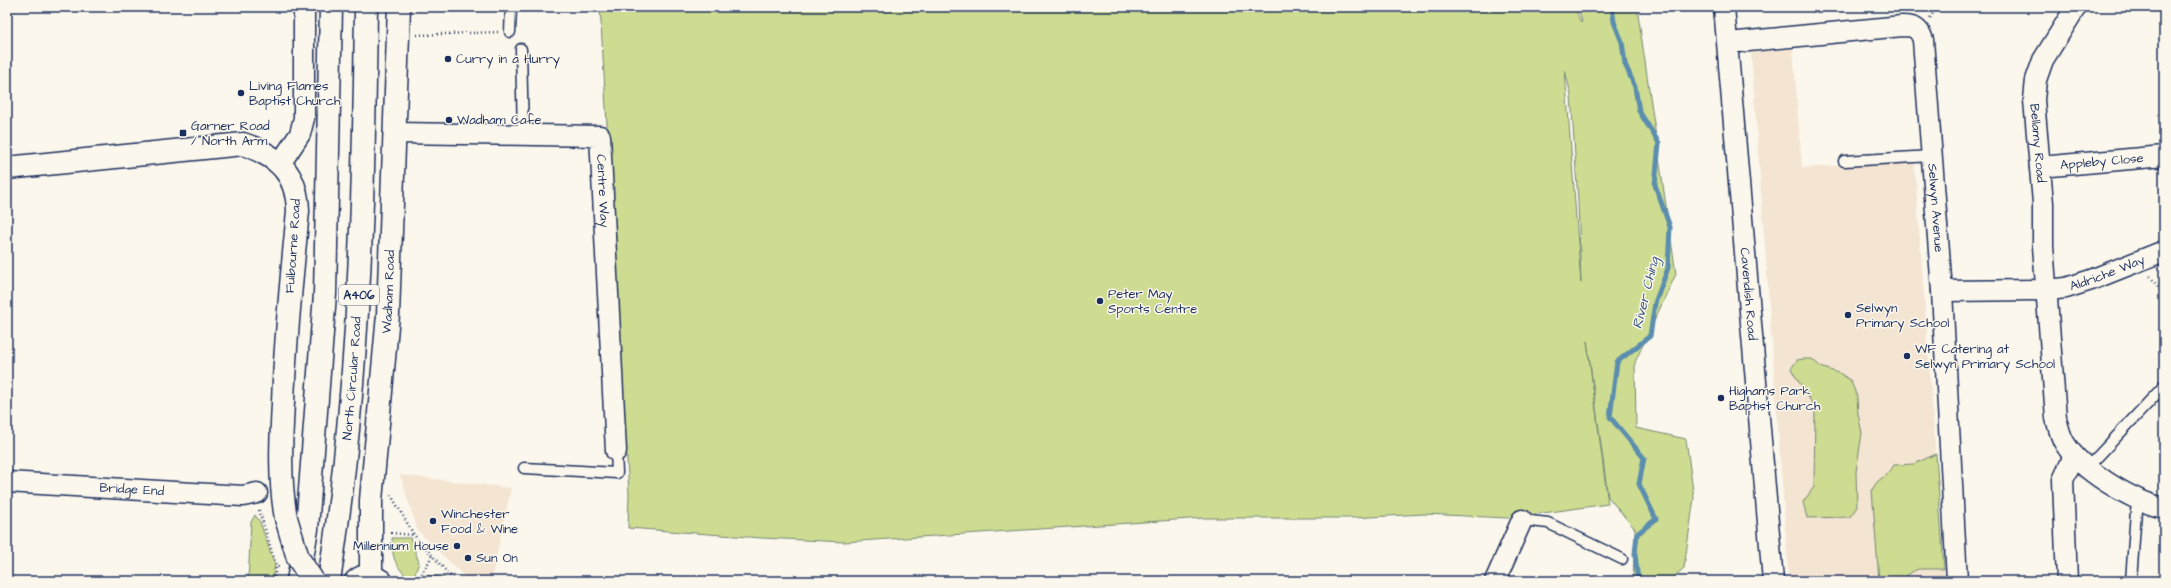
<svg xmlns="http://www.w3.org/2000/svg" width="2171" height="588" font-family="'Architects Daughter',sans-serif">
<rect width="100%" height="100%" fill="#fbf7ec"/>
<filter id="ink" filterUnits="userSpaceOnUse"><feTurbulence type="fractalNoise" baseFrequency=".025" numOctaves="2"/><feDisplacementMap in="SourceGraphic" scale="8" xChannelSelector="R" yChannelSelector="G"/><feConvolveMatrix kernelMatrix="1 2 1 2 8 2 1 2 1" color-interpolation-filters="sRGB"/></filter>
<g filter="url(#ink)">
<g fill="#f4e4d2">
<polygon points="1793,49 1802,168 1914,160 1945,581 1789,581 1751,52"/>
<polygon points="400,475 511,488 491,581 469,581 418,531"/>
</g>
<g fill="#cddc90" stroke="#748677" fill-rule="evenodd">
<path d="M600,7H1574L1581,23L1582,21L1577,7H1637L1676,274L1635,362L1636,428L1686,439L1694,498L1684,568L1669,581H1633L1635,529L1608,497L1587,341L1608,504L1507,518L1424,514L1352,518H1205L844,542L762,538L628,528L629,494ZM1565,70L1571,96L1578,201L1581,283Z"/>
<polygon points="1804,359 1812,359 1821,367 1841,374 1851,381 1857,397 1858,414 1862,433 1856,472 1857,507 1850,517 1807,518 1803,502 1814,487 1815,408 1791,369 1797,360"/>
<path d="M1936,454L1944,569H1918L1906,575V581H1879L1872,490C1879,475 1886,480 1894,465L1914,464Z"/>
<polygon points="255,515 260,522 275,565 272,581 248,581 251,522"/>
<path d="M392,538H410L419,562L414,577L410,580C395,565 392,559 392,538Z"/>
<polygon points="426,575 445,578 447,581 424,581"/>
</g>
<g fill="none" stroke-linecap="round" stroke-linejoin="round">
<polyline stroke="#5a8daf" stroke-width="5" points="1612,7 1614,22 1622,42 1625,64 1635,87 1639,111 1659,143 1655,185 1670,227 1668,268 1655,303 1650,336 1617,362 1610,417 1644,458 1639,484 1656,519 1637,534 1635,554 1638,581"/>
<defs>
<g id="service">
<polyline points="510,32 511,7"/>
<polyline points="521,49 523,134"/>
<polyline points="1844,161 1932,156"/>
<polyline points="524,468 617,473 616,451"/>
<polyline points="2087,468 2164,386"/>
<polyline points="1522,520 1548,523 1622,559"/>
<polyline points="2131,581 2136,511 2139,498"/>
</g>
<g id="minor">
<path id="s1" d="M1724,7L1773,581"/>
<path id="s2" d="M2076,7L2043,60L2036,80L2034,100L2043,203V246L2056,418C2058,426 2060,435 2064,442C2080,470 2132,501 2164,508"/>
<path id="s3" d="M1728,43L1902,26C1914,26 1919,28 1923,40L1942,291L1957,581"/>
<path id="s4" d="M395,133L600,136L616,451"/>
<polyline points="280,164 300,134 304,118 304,7"/>
<path id="s5" d="M2040,167L2164,156"/>
<path id="s6" d="M1942,291L2048,290L2066,288L2091,280L2164,251"/>
<path id="s7" d="M7,482L243,496L257,493"/>
<polyline points="1495,581 1522,520"/>
<polyline points="2067,581 2063,480 2074,456"/>
</g>
<g id="tertiary">
<path id="s8" d="M371,576V500L388,315L399,7"/>
</g>
<g id="secondary">
<path d="M7,168L243,144C278,156 297,173 298,211C292,275 285,339 283,403C281,441 279,480 286,518"/>
<path d="M356,581C364,574 373,575 381,581"/>
</g>
<g id="trunk">
<polyline points="298,581 307,529 325,294 331,7"/>
<path id="s9" d="M329,581C359,391 364,199 366,7"/>
</g>
</defs>
<use href="#service" stroke="#1b2f5e" stroke-width="13"/>
<use href="#minor" stroke="#1b2f5e" stroke-width="23"/>
<use href="#tertiary" stroke="#1b2f5e" stroke-width="25"/>
<use href="#secondary" stroke="#1b2f5e" stroke-width="25"/>
<use href="#trunk" stroke="#1b2f5e" stroke-width="25"/>
<g stroke="#1b2f5e" stroke-width="2.5" stroke-dasharray="1 3" stroke-linecap="butt">
<polyline points="1930,18 1937,7"/>
<polyline points="417,35 498,32"/>
<polyline points="2150,276 2164,294"/>
<polyline points="391,495 414,535 455,581"/>
<polyline points="259,510 276,565 280,569"/>
<polyline points="391,533 413,535"/>
<polyline points="274,581 276,565"/>
<polyline points="418,581 432,556"/>
</g>
<use href="#service" stroke="#fbf7ec" stroke-width="10"/>
<use href="#minor" stroke="#fbf7ec" stroke-width="20"/>
<use href="#tertiary" stroke="#fbf7ec" stroke-width="22"/>
<use href="#secondary" stroke="#fbf7ec" stroke-width="22"/>
<use href="#trunk" stroke="#fbf7ec" stroke-width="22"/>
<defs>
<polyline id="secondary-bridge" points="286,518 298,558 313,581"/>
</defs>
<use href="#secondary-bridge" stroke="#1b2f5e" stroke-width="25" stroke-linecap="butt"/>
<use href="#secondary-bridge" stroke="#fbf7ec" stroke-width="22"/>
</g>
</g>
<g fill="#1b2f5e" stroke="#fbf7ec" stroke-width="1.5">
<circle cx="448" cy="59" r="4"/>
<circle cx="241" cy="93" r="4"/>
<circle cx="449" cy="120" r="4"/>
<rect x="179" y="129" width="8" height="8" rx="2"/>
<circle cx="1100" cy="301" r="4"/>
<circle cx="1848" cy="315" r="4"/>
<circle cx="1907" cy="356" r="4"/>
<circle cx="1721" cy="398" r="4"/>
<circle cx="433" cy="521" r="4"/>
<circle cx="457" cy="546" r="4"/>
<circle cx="468" cy="558" r="4"/>
</g>
<g text-anchor="middle" dominant-baseline="central" stroke-width="3" stroke-linejoin="round" paint-order="stroke">
<rect fill="#fbf7ec" stroke="#5e6b89" stroke-width="1" x="339" y="285" width="40" height="20" rx="3"/>
<g font-size="12" font-weight="bold" fill="#1b2f5e">
<text x="359" y="295">A406</text>
</g>
<g font-size="13" fill="#1b2f5e" stroke="#fbf7ec" text-anchor="start">
<text x="456" y="59">Curry in a Hurry</text>
<text x="249" y="86">Living Flames<tspan x="249" dy="15">Baptist Church</tspan></text>
<text x="457" y="120">Wadham Cafe</text>
<text x="191" y="126">Garner Road<tspan x="191" dy="15">/ North Arm</tspan></text>
<text x="1108" y="294">Peter May<tspan x="1108" dy="15">Sports Centre</tspan></text>
<text x="1856" y="308">Selwyn<tspan x="1856" dy="15">Primary School</tspan></text>
<text x="1915" y="349">WF Catering at<tspan x="1915" dy="15">Selwyn Primary School</tspan></text>
<text x="1729" y="391">Highams Park<tspan x="1729" dy="15">Baptist Church</tspan></text>
<text x="441" y="514">Winchester<tspan x="441" dy="15">Food &amp; Wine</tspan></text>
<text x="449" y="546" text-anchor="end">Millennium House</text>
<text x="476" y="558">Sun On</text>
</g>
<g font-size="13" fill="#1b2f5e" stroke="#fbf7ec">
<text stroke="none"><textPath href="#s2" startOffset="147">Bellamy Road</textPath></text>
<text stroke="none"><textPath href="#s5" startOffset="62">Appleby Close</textPath></text>
<text stroke="none"><textPath href="#s4" startOffset="260">Centre Way</textPath></text>
<text stroke="none"><textPath href="#s3" startOffset="371">Selwyn Avenue</textPath></text>
<text transform="translate(293 246) rotate(-86)">Fulbourne Road</text>
<text stroke="none"><textPath href="#s6" startOffset="168">Aldriche Way</textPath></text>
<text stroke="none"><textPath href="#s8" startOffset="285">Wadham Road</textPath></text>
<text stroke="none"><textPath href="#s1" startOffset="288">Cavendish Road</textPath></text>
<text stroke="none"><textPath href="#s9" startOffset="204">North Circular Road</textPath></text>
<text stroke="none"><textPath href="#s7" startOffset="125">Bridge End</textPath></text>
</g>
<g font-size="14" font-style="italic" fill="#355680" stroke="#fbf7ec">
<text transform="translate(1646 293) rotate(-76)">River Ching</text>
</g>
</g>
<rect width="2171" height="588" fill="none" stroke="#fbf7ec" stroke-width="24"/>
<rect x="12" y="12" width="2147" height="564" fill="none" stroke="#1b2f5e" stroke-width="1.5" filter="url(#ink)"/>
</svg>
